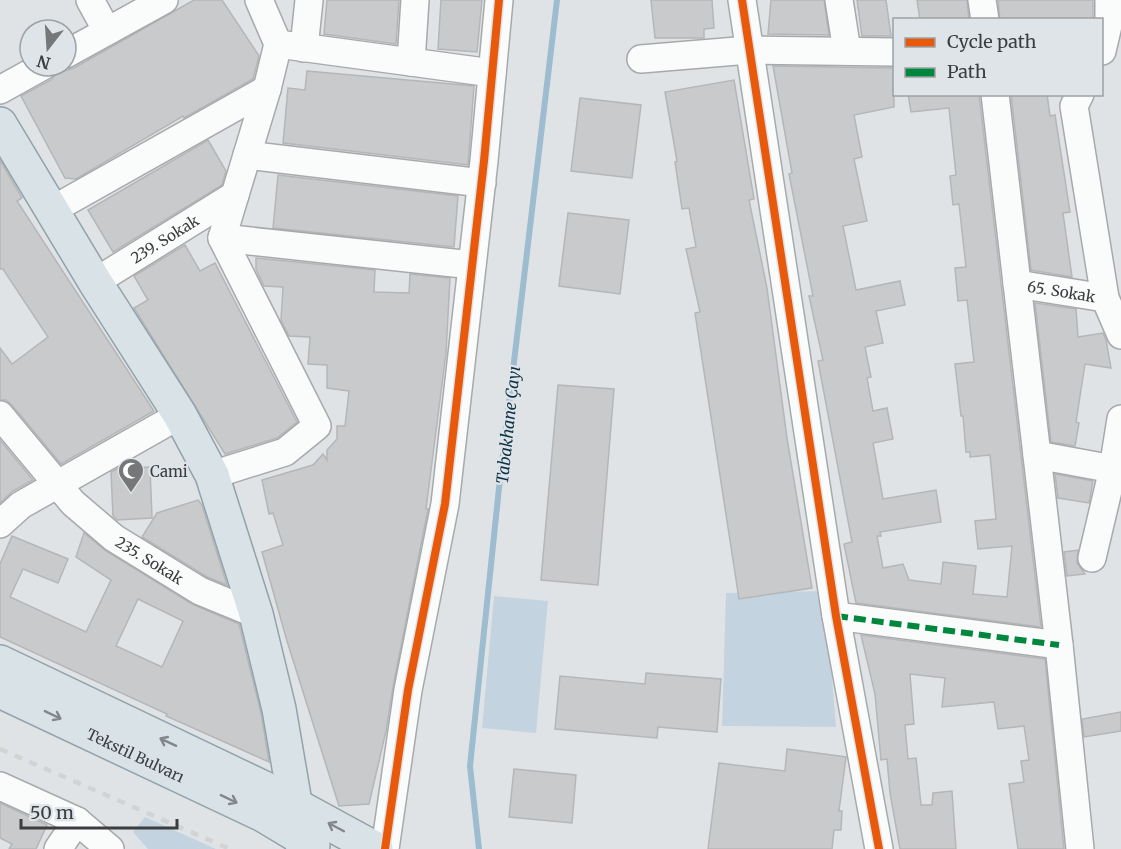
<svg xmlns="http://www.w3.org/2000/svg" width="1121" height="849" font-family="Merriweather,serif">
<rect width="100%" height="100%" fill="#e0e3e6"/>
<g fill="#c3d4e0">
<polygon points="825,591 836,727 722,726 726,593"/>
<polygon points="494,596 548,601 536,733 482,728"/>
<polygon points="145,817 216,849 148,849 133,832"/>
</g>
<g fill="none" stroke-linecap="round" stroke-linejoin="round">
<polyline stroke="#9ebcd0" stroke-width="6" points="479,849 470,766 499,488 557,0"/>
</g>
<g fill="#c8cacc" stroke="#b4b6b8" stroke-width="1.5" fill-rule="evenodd">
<polygon points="194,0 222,0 259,56 253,79 184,118 183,116 76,179 65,178 21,96 51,80 56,74 74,68"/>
<polygon points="327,0 399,0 396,44 324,34"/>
<polygon points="441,0 482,0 477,52 438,49"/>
<polygon points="651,0 712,0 714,28 704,29 704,38 655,38"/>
<polygon points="771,0 824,0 829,35 768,34"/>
<polygon points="857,0 886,0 891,36 862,36"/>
<polygon points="917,0 967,0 969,20 920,20"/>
<polygon points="998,0 1093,0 1093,19 1000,20"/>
<polygon points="773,66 894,68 894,107 854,115 862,157 854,159 867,221 843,226 856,290 900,281 905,305 876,311 883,343 865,347 871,377 867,378 873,411 887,408 893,439 873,443 883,499 936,490 941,522 880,532 881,536 877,536 883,568 903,564 909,580 941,584 943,562 976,566 973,594 1007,597 1012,546 978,549 975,521 996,519 990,455 970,457 970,452 966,452 963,416 961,416 955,364 974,362 967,300 958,301 955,268 966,267 959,204 953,205 950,176 956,175 949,108 911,112 908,94 979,94 1041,627 856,603 844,544 852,542 818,361 823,360 809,296 813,296 789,174 792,173"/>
<polygon points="307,71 474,86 468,165 283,143 288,88 305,90"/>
<polygon points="734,80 754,199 749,200 767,288 787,438 812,588 739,599 695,313 700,312 686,249 696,247 689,208 682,209 675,162 677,161 665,92"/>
<polygon points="1011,94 1047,94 1050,116 1055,115 1070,212 1063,213 1072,277 1031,270"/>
<polygon points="580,98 641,105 632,178 571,171"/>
<polygon points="208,140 226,171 222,185 113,252 88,210"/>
<polygon points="0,160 22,198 17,201 154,411 61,464 12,405 6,400 0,400 0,348 12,364 48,337 3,269 0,269"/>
<polygon points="278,175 458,196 454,247 273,228"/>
<polygon points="568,213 629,220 620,294 559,286"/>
<polygon points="185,245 200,271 215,263 297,422 277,438 225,454 134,308 148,300 134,276"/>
<polygon points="256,258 375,270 374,292 409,293 410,274 450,278 446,353 426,509 428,509 393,687 386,731 369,804 339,806 287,641 262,552 283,545 273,513 269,514 262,480 313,465 323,454 327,460 327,450 337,439 337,426 345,426 349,391 327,388 327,365 308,364 310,337 289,336 281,320 283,287 264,286 256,269"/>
<polygon points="1035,303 1076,309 1078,337 1103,333 1106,340 1111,368 1085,364 1076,422 1079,423 1075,446 1051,442"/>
<polygon points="558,385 614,389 598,585 541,580"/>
<polygon points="0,440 33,480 13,491 0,503"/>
<polygon points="150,467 152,518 117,520 113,516 111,472 117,469"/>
<polygon points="1055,474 1093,481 1089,503 1058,498"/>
<polygon points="198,500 202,505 227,585 207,577 142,537 157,513"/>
<path d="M84,533L106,551L192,604L239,624L261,713L269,762L166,716L167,714L0,637V564L12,536L68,559L58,583L23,569L10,597L86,632L111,580L76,557ZM138,599L183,621L162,667L116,646Z"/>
<polygon points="1078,550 1077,563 1085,574 1067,576 1064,552"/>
<polygon points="861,635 1045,659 1064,849 1018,849 1009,784 1024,782 1021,761 1029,760 1024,726 998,729 994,702 942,707 945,678 910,674 914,724 905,725 908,759 916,758 921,805 932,805 933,793 952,791 956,849 900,849 890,793 887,759 881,760 875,694"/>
<polygon points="646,673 721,679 717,732 658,727 657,738 555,729 560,676 645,684"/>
<polygon points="1121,712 1121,731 1084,737 1082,719"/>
<polygon points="787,749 846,757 839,811 842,811 841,830 834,830 832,849 708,849 719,763 785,771"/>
<polygon points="514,769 576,775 572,823 509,817"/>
<polygon points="0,803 47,825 36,849 9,849 12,844 0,838"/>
</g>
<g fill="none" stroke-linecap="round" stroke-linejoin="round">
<defs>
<g id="minor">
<polyline points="90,0 107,31"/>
<polyline points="742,0 836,616 879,849"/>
<polyline points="839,0 847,51"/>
<polyline points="982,0 985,20"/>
<polyline points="278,44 492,73"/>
<polyline points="304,48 309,0"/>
<polyline points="1102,51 1109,21 1109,0"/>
<polyline points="66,54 164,0"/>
<polyline points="641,59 749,50 894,52"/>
<polyline points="411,62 415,0"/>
<polyline points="0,90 43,66"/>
<polyline points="995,94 1059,645 1080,849"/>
<polyline points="1080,94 1074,106 1105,298 1121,335"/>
<polyline points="247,155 482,183"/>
<polyline points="52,210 267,89"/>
<polyline points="222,238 472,265"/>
<path id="s1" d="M95,282L235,195"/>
<path id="s2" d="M1017,284L1105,298"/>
<path id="s3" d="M0,415L73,503L114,538L200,591L256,614"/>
<polyline points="1037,455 1113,469"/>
<polyline points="212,475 285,452 317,426 222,238 267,89 278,44 259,0"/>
<polyline points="0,524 21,505 180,415"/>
<polyline points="1092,558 1113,469 1121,419"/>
<polyline points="836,616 1059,645"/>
<polyline points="0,786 77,821 110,849"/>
<polyline points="58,849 77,821"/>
<polyline points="385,849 408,690 445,504 484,161 499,0"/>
</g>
<g id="major">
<polyline points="0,124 95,282 180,415 212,475 256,614 279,709 303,849"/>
<polyline points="0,662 264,788 376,849"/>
<path id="s4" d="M0,691L263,815L313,845"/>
</g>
</defs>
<use href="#minor" stroke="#a7a9ab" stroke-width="30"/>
<use href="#major" stroke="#91a2aa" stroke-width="36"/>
<use href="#minor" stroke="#fafbfb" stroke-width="27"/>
<use href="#major" stroke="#d8e2e7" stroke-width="33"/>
<polyline stroke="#d2d3d3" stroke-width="4.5" stroke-dasharray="8 8" stroke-linecap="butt" points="0,749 230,849"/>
<polyline stroke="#00873e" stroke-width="6" stroke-dasharray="12 6" stroke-linecap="butt" points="836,616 1059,645"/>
<defs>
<g id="cycleway">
<polyline points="742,0 836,616 879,849"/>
<polyline points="385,849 408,690 445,504 484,161 499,0"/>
</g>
</defs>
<use href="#cycleway" stroke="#dee4e8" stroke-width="11"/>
<use href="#cycleway" stroke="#e8590c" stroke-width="8"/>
</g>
<defs><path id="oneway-shaft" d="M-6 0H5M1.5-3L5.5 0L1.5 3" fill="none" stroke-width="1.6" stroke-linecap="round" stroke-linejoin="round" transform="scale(1.5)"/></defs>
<g stroke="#82878b">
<use href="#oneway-shaft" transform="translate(53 715) rotate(26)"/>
<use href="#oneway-shaft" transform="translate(168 742) rotate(-155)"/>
<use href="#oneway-shaft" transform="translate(229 799) rotate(26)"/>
<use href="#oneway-shaft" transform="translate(336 827) rotate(-152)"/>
</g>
<defs>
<symbol id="mosque-pin" viewBox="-11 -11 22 30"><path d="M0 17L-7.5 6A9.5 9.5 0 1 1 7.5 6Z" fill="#757779" stroke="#dee4e8"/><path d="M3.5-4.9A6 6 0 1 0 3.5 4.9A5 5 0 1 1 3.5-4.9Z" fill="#fff"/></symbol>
</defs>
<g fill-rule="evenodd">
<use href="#mosque-pin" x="116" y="456" width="30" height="40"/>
</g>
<g text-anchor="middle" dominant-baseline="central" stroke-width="4.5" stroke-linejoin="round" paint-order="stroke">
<g font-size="15" fill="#3b3d3f" stroke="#dee4e8">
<text stroke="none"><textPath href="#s1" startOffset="82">239. Sokak</textPath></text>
<text stroke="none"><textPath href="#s2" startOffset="45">65. Sokak</textPath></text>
<text stroke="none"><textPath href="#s3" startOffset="210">235. Sokak</textPath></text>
<text stroke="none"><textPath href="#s4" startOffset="150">Tekstil Bulvarı</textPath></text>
</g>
<g font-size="15" fill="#3b3d3f" stroke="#dee4e8" text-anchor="start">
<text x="150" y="471">Cami</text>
</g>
<g font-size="16" font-style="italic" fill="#0f3346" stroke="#dee4e8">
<text transform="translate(508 425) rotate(-84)">Tabakhane Çayı</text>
</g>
</g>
<rect x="893" y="18" width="210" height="78" fill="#dee4e8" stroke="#9da1a4" stroke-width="1.5"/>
<rect x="905" y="38" width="30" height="9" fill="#e8590c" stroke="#9da1a4" stroke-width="1.5"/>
<text x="947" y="48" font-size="18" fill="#3b3d3f">Cycle path</text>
<rect x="905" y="68" width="30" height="9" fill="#00873e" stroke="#9da1a4" stroke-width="1.5"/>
<text x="947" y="78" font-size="18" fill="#3b3d3f">Path</text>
<g transform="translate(48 48) rotate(197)"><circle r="28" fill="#dee4e8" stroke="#9da1a4" stroke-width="1.5"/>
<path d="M0-4.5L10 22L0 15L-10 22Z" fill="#757779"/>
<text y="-9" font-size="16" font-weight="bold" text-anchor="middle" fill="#3b3d3f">N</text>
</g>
<path d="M21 819v9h156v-9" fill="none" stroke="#3b3d3f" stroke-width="3"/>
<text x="30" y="819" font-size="18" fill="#3b3d3f" stroke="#dee4e8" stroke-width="4.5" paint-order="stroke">50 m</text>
</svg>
